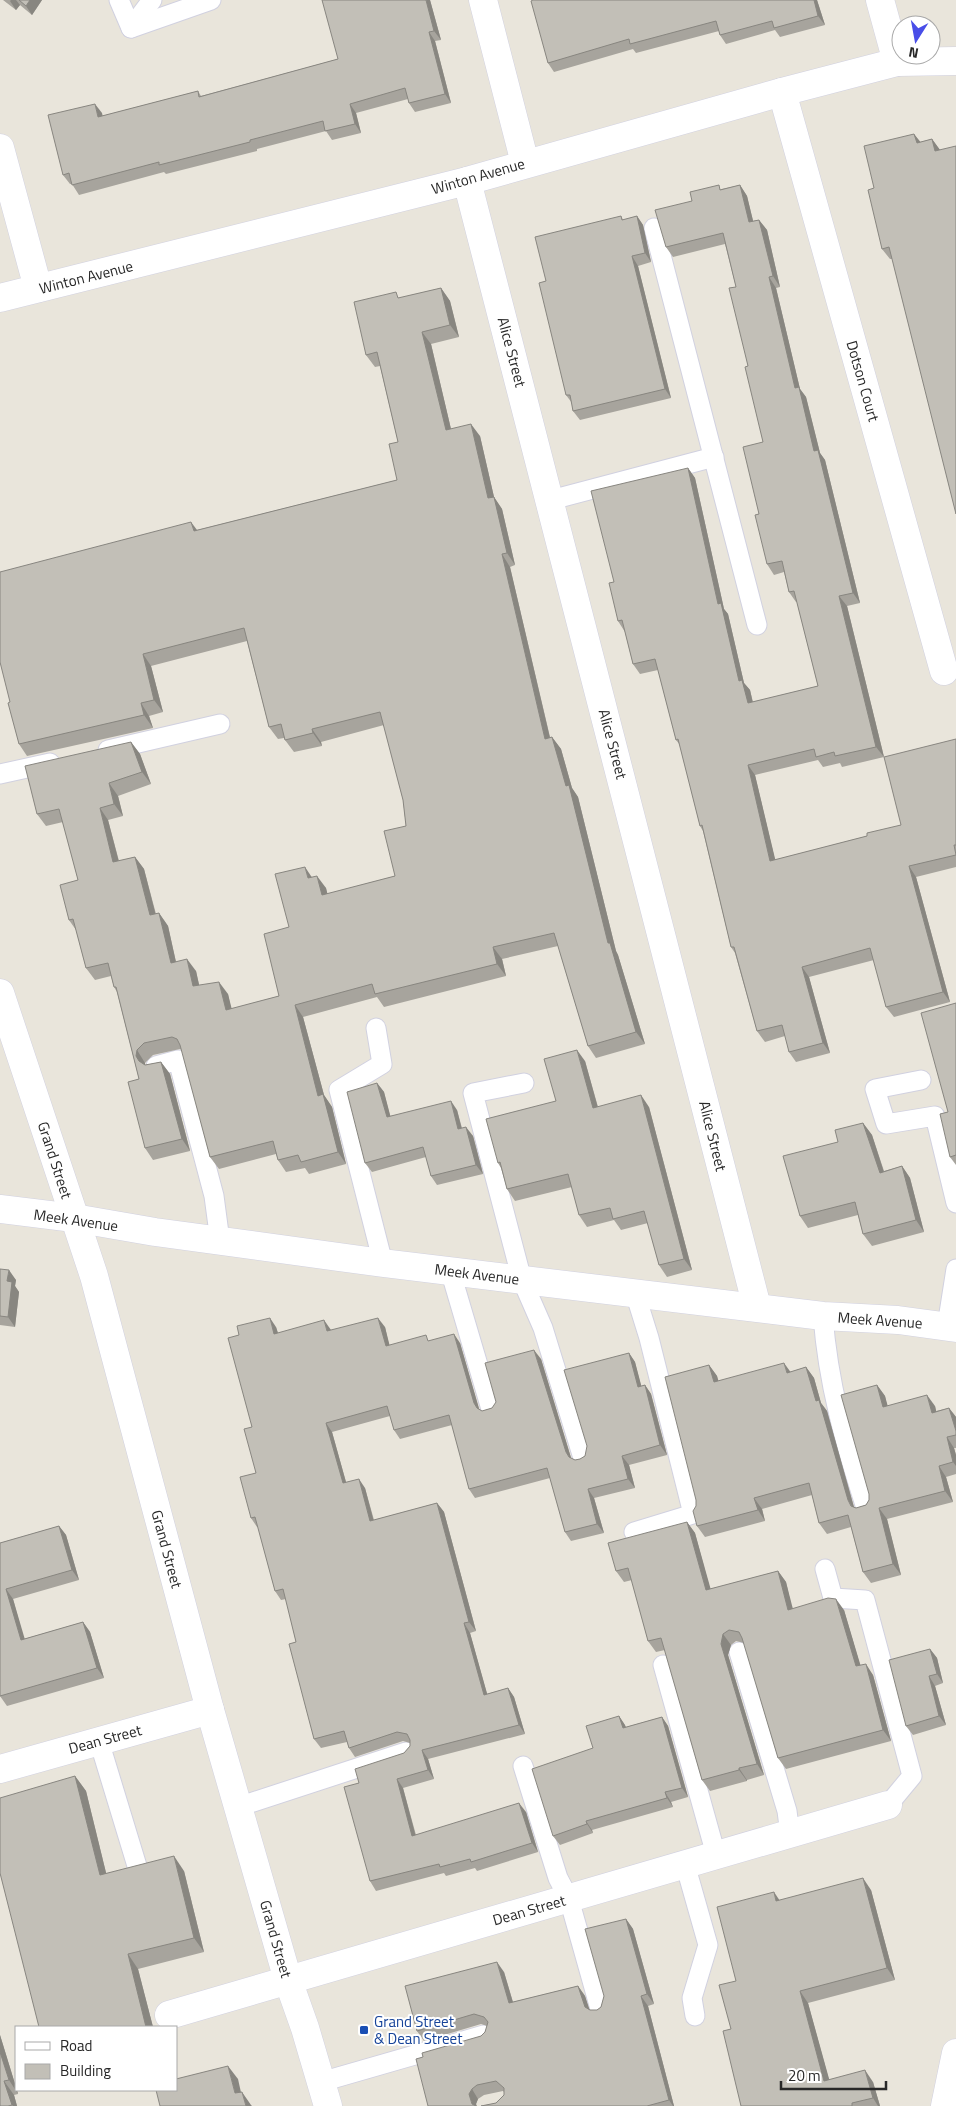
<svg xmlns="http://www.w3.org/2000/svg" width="956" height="2106" font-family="'Titillium Web',sans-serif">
<rect width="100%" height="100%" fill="#e9e5db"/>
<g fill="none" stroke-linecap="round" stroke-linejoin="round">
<defs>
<g id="service">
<polyline points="119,0 131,28 211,0"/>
<polyline points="131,28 152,0"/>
<polyline points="654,228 757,625"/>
<polyline points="551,500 714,457"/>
<polyline points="108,750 220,724"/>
<polyline points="0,774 50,763"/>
<polyline points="376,1028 382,1064 339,1090 383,1263"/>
<polyline points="156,1066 178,1060 214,1196 220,1241"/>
<polyline points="921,1080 875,1089 886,1124 935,1116 956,1203"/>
<polyline points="524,1083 473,1093 522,1280 543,1328 583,1458"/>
<polyline points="450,1270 491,1409"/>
<path d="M823,1316C828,1383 845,1444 866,1508"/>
<polyline points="947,1326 956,1269"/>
<polyline points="634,1532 693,1514 649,1338 635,1293"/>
<polyline points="825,1569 833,1598 865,1600 912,1776 888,1805"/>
<polyline points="739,1652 787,1811 790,1834"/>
<polyline points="663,1665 716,1855"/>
<polyline points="99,1741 137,1866"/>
<polyline points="523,1766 558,1878 569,1899 600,2009"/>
<polyline points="238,1807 406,1752"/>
<polyline points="685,1864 708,1945 692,1998 695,2016"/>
<polyline points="321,2082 484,2035"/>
</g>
<g id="minor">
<polyline points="483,0 525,163"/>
<polyline points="880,0 897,62"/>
<polyline points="782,92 944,671"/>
<polyline points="0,148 38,288"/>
<polyline points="467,181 757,1307"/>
<polyline points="0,1769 210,1710"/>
<polyline points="169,2015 888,1805"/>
</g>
<g id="tertiary">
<polyline points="0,298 467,181 782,92 897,62 956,61"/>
<polyline points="0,993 94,1276 210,1710 288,1980 305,2028 328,2106"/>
<polyline points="0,1209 74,1218 155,1232 383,1263 823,1316 898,1320 956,1328"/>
</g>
<polyline id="secondary" points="945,2106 956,2053"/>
</defs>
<use href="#service" stroke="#d1d1e0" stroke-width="21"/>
<use href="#minor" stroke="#d1d1e0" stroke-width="29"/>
<use href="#tertiary" stroke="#d1d1e0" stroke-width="29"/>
<use href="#secondary" stroke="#d1d1e0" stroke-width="29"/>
<use href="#service" stroke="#fff" stroke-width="19"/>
<use href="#minor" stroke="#fff" stroke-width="28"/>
<use href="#tertiary" stroke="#fff" stroke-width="28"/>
<use href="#secondary" stroke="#fff" stroke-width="28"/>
</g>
<g fill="#a7a49d">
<polygon points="3,0 42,0 32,15 20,5 16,10"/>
<polygon points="430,0 441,40 435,41 451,103 415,112 409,103 408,99 356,113 361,133 332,140 326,131 257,149 257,151 166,174 164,172 79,195 72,184 70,184 63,175 102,113 102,116 198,91 201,96 338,59"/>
<polygon points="533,0 817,0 825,25 780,37 775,30 726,44 720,35 719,31 636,53 633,49 554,72 548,63"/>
<polygon points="914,134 920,142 932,139 940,150 892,259 890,259 882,249 874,188"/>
<polygon points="740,185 747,196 753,221 759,220 767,230 780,287 776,288 800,389 806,397 820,453 825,460 860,603 847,606 884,757 842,767 840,763 823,767 818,760 755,775 775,860 867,836 901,825 956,739 956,867 916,877 950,1002 894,1017 886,1007 874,960 809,977 830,1053 796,1062 789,1052 785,1036 765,1042 757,1031 735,953 731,947 703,831 700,826 680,745 676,740 658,670 640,674 633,664 625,632 618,621 614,582 688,468 695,478 724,609 728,614 744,683 750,690 753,702 818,686 797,602 796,602 789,592 784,572 774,575 767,564 759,514 763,442 748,366 736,287 725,244 673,257 666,247 692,201 722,189"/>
<polygon points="621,216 623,220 637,216 643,225 651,262 638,266 671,398 580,420 573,411 572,403 566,395 546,281"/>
<polygon points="441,288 450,301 459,337 431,344 451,429 480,436 494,497 502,509 515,565 510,567 550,737 552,737 561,749 572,788 578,797 616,951 618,955 645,1044 596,1058 588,1046 558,946 502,959 506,976 384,1007 377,997 303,1017 324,1095 332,1107 346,1164 309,1174 305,1168 286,1172 278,1160 276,1154 219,1169 210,1157 182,1050 180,1049 153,1055 145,1063 145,1065 161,1062 170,1074 190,1151 153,1160 145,1148 139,1079 117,992 114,987 111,976 95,980 86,968 76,930 69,920 78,880 63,822 46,826 37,814 131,742 140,754 151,784 118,796 123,816 108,820 119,861 135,857 144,869 156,914 159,913 168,926 176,962 196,971 199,985 228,994 231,1009 279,996 289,927 312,877 326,888 327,894 395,876 406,826 403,800 384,725 321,742 322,746 294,752 285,740 284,738 278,739 269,727 247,641 151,666 163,712 149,716 153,728 27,756 19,744 10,702 197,530 397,480 398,442 380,366 375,367 366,355 400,298"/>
<polygon points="956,1003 956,1165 950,1157 948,1112"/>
<polygon points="585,1061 598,1107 649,1107 692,1270 667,1277 659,1265 648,1223 621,1230 614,1220 587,1227 579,1215 572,1187 515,1201 507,1189 501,1168 498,1163 556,1101"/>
<polygon points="377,1083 384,1092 390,1116 457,1110 462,1128 473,1136 483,1174 437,1185 431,1176 426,1157 372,1172 365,1163"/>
<polygon points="863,1123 872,1135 884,1171 902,1166 910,1178 924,1232 872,1246 863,1234 858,1215 808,1228 800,1216 838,1142"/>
<polygon points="0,1269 16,1280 15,1286 19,1292 15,1327 0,1325"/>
<polygon points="276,1327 278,1333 385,1327 389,1345 430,1341 460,1343 479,1409 482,1411 492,1408 541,1359 571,1458 575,1460 580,1459 585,1456 629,1353 635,1362 641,1386 645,1385 651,1394 667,1455 629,1465 635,1488 594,1498 604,1533 571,1541 565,1532 550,1478 475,1498 469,1489 452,1425 400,1439 394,1430 390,1416 332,1432 346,1482 365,1488 374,1520 437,1503 444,1512 476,1631 470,1633 487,1694 508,1688 514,1697 525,1734 428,1759 434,1779 403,1788 416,1835 526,1812 538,1852 477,1871 475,1868 446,1876 444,1873 376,1891 370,1881 359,1783 404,1753 410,1746 410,1743 403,1741 355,1757 349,1748 347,1742 321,1748 314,1739 296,1642 286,1599 281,1600 275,1591 258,1527 257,1527 251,1518 256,1473 252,1427 239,1335"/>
<polygon points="709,1365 717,1376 718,1381 790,1372 806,1367 814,1378 821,1403 827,1411 854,1507 856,1508 866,1505 869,1500 877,1385 885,1396 887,1406 935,1406 936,1411 949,1408 956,1417 956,1448 954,1448 956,1455 956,1474 946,1477 953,1502 887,1519 901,1575 871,1583 863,1572 851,1527 827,1534 819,1523 812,1495 762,1509 765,1521 705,1537 697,1526 696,1506"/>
<polygon points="687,1522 695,1533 710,1589 778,1571 786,1582 792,1609 844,1610 860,1665 873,1675 891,1741 786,1769 778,1758 744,1643 736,1641 731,1645 728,1655 764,1775 747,1780 747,1781 710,1791 702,1780 665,1650 656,1652 648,1641 632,1580 624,1582 616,1571"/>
<polygon points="59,1526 66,1535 79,1580 13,1599 24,1639 83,1622 90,1632 104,1678 7,1706 0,1696 0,1543"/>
<polygon points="930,1649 937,1658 943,1683 935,1686 946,1725 913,1735 906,1726"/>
<polygon points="619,1716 626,1727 662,1717 668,1726 688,1797 671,1802 673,1807 592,1830 593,1833 560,1845 553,1836 593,1748"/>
<polygon points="75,1776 86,1791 106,1873 184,1871 204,1952 138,1969 153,2027 39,2027"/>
<polygon points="871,1890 895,1980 808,2003 829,2080 873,2082 880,2106 741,2106 731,2029 736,1981 780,1900"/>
<polygon points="626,1919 633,1929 654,2004 648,2006 674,2106 481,2106 496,2103 504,2095 504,2092 503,2091 484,2095 478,2099 476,2104 423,2057 481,2036 485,2032 487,2026 481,2024 424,2041 417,2031 504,1972 513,2002 578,1986 585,1996 589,2010 597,2010 601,2007"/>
<polygon points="0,2035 18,2094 14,2095 17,2106 0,2106"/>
</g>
<g fill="#888680">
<polygon points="11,0 16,0 20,5 16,10 10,1"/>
<polygon points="30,0 42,0 32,15 26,6"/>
<polygon points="426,0 430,0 441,40 434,31"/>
<polygon points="814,0 817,0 825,25 818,16"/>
<polygon points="429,32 435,41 451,103 445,94"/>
<polygon points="95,104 102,113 105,126 98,117"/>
<polygon points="350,104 356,113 361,133 355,124"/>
<polygon points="914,134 922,144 917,143"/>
<polygon points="932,139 940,150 935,151"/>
<polygon points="740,185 747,196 756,233 749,222"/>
<polygon points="637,216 643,225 651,262 645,253"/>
<polygon points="759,220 767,230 780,287 773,276"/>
<polygon points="632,256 638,266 671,398 665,389"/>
<polygon points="769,277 776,288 800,389 806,397 820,453 825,460 860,603 853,593 814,451 795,388"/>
<polygon points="441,288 450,301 459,337 450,325"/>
<polygon points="422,332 431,344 454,442 446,430"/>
<polygon points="471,424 480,436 494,497 502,509 515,565 507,553 488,498"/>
<polygon points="688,468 695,478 724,609 728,614 744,683 750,690 755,713 748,703 739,681 718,604"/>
<polygon points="191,522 200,534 194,531"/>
<polygon points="502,554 510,567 553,751 545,739"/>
<polygon points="839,596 847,606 884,757 876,747"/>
<polygon points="143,654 151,666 163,712 154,700"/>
<polygon points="141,703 149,716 153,728 144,715"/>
<polygon points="312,729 321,742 322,746 313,733"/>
<polygon points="552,737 561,749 572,788 578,797 616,951 618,955 645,1044 636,1032 608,943"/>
<polygon points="131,742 140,754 151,784 142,772"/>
<polygon points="748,765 755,775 778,871 770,861"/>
<polygon points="109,783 118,796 123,816 114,804"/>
<polygon points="100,808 108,820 122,874 113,862"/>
<polygon points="135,857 144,869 159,928 150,915"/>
<polygon points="909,866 916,877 950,1002 943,992"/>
<polygon points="305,867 313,879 308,878"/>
<polygon points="317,876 326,888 331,908 322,895"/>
<polygon points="159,913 168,926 179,976 171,963"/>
<polygon points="493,947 502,959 506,976 497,964"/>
<polygon points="187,959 196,971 202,998 193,986"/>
<polygon points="802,967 809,977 830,1053 823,1043"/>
<polygon points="219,982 228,994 235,1022 226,1010"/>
<polygon points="295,1005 303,1017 324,1095 332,1107 346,1164 338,1152 318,1096"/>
<polygon points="137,1050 145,1063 145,1068 139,1061 136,1056"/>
<polygon points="577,1050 585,1061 601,1119 593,1108"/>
<polygon points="161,1062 170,1074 190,1151 182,1139"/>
<polygon points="377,1083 384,1092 393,1126 387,1117"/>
<polygon points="641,1095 649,1107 692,1270 684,1259"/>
<polygon points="451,1101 457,1110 464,1138 458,1129"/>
<polygon points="863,1123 872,1135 888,1185 880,1173"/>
<polygon points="466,1127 473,1136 483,1174 476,1165"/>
<polygon points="902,1166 910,1178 924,1232 916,1220"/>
<polygon points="9,1270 16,1280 15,1286 19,1292 15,1327 8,1317 7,1281"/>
<polygon points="270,1318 276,1327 281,1343 274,1334"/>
<polygon points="378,1318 385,1327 392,1355 386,1346"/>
<polygon points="324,1320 331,1330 333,1340 327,1331"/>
<polygon points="454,1334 460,1343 480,1412 474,1403"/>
<polygon points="534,1350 541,1359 572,1461 566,1452"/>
<polygon points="629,1353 635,1362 644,1396 638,1387"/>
<polygon points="784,1363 792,1374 787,1373"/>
<polygon points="709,1365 717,1376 722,1393 714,1382"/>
<polygon points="806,1367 814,1378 821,1403 827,1411 855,1511 848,1500 816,1401"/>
<polygon points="645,1385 651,1394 667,1455 660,1445"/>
<polygon points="877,1385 885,1396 891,1418 883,1407"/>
<polygon points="927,1395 935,1406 939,1424 932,1413"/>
<polygon points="949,1408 956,1417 956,1431"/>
<polygon points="326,1423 332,1432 349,1493 343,1483"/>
<polygon points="947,1437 954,1448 956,1455 956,1466 953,1462"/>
<polygon points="622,1456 629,1465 635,1488 628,1479"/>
<polygon points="939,1466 946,1477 953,1502 945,1491"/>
<polygon points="359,1479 365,1488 376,1530 370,1521"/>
<polygon points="588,1489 594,1498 604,1533 597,1524"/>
<polygon points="754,1498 762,1509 765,1521 758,1510"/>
<polygon points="437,1503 444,1512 476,1631 469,1622"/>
<polygon points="879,1508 887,1519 901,1575 893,1564"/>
<polygon points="687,1522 695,1533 714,1601 706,1590"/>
<polygon points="59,1526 66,1535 79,1580 72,1570"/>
<polygon points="778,1571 786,1582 796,1621 788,1610"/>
<polygon points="6,1589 13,1599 28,1650 21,1640"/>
<polygon points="836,1599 844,1610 864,1677 856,1666"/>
<polygon points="83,1622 90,1632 104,1678 97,1668"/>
<polygon points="464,1623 470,1633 490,1704 484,1695"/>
<polygon points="723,1634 731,1645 728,1655 764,1775 757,1764 721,1644"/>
<polygon points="930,1649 937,1658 943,1683 937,1674"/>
<polygon points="866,1664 873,1675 891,1741 883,1730"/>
<polygon points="929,1676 935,1686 946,1725 939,1716"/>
<polygon points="508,1688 514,1697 525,1734 519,1725"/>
<polygon points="619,1716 625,1725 629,1737 623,1728"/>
<polygon points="662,1717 668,1726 688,1797 682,1788"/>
<polygon points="422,1750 428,1759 434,1779 428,1770"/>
<polygon points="739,1768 747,1780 747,1781 739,1770"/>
<polygon points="75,1776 86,1791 110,1889 100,1875"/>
<polygon points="397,1779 403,1788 418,1845 412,1836"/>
<polygon points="665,1792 671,1802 673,1807 667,1798"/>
<polygon points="519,1803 526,1812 538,1852 532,1843"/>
<polygon points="586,1821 592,1830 593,1833 587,1824"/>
<polygon points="174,1856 184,1871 204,1952 194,1938"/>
<polygon points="863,1878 871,1890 895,1980 887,1968"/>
<polygon points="774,1892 782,1904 776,1901"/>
<polygon points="626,1919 633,1929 654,2004 647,1994"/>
<polygon points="128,1954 138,1969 153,2027 146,2027"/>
<polygon points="497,1962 504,1972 516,2013 509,2003"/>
<polygon points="578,1986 585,1996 592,2017 585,2007"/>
<polygon points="800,1991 808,2003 833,2093 824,2081"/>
<polygon points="641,1996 648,2006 674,2106 673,2106 669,2100"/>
<polygon points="0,2035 16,2087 16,2090 17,2090 18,2094 9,2080 0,2052"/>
<polygon points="228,2066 238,2079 244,2106 235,2093"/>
<polygon points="865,2070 873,2082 880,2106 878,2106 873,2098"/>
<polygon points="4,2081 14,2095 17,2106 13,2106 12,2105"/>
<polygon points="472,2089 478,2099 476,2104 477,2106 474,2106 472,2104 469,2094"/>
<polygon points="242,2092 251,2105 252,2106 246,2106"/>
</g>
<g fill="#c2bfb7" stroke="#888680">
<polygon points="19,0 30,0 26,6"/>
<polygon points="322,0 426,0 434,31 429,32 445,94 409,103 405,88 350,104 355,124 325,131 323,121 250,140 250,142 159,165 159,162 72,185 69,173 63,175 48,115 95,104 98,117 198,91 199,97 338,59"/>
<polygon points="533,0 814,0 818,16 774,28 772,21 720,35 716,21 630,44 629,39 548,63 531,1"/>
<polygon points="914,134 917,143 932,139 935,151 956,146 956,514 889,247 882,249 868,190 874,188 864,146"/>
<polygon points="719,185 720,190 740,185 749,222 759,220 773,276 769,277 795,388 799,387 814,451 818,450 853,593 839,596 876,747 835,756 834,752 816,757 814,749 748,765 770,861 867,836 867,833 901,825 884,757 956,739 956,845 954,845 956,855 909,866 943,992 886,1007 870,948 802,967 823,1043 789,1052 782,1025 757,1031 734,947 731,947 702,825 700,826 678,739 676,740 655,659 633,664 622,620 618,621 609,583 614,582 591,491 688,468 718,604 721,603 739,681 742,680 748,703 818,686 794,591 789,592 782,561 767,564 755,515 759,514 743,447 763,442 745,367 748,366 729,288 736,287 723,233 666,247 655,210 692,201 690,192"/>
<polygon points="621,216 622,220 637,216 645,253 632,256 665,389 573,411 570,395 566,395 539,283 546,281 535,237"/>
<polygon points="441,288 450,325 422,332 446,430 471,424 488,498 494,497 507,553 502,554 545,739 552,737 566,786 569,785 608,943 610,943 636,1032 588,1046 554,933 493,947 497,964 375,994 372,984 295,1005 318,1096 323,1094 338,1152 301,1162 298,1155 278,1160 273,1141 210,1157 180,1045 177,1039 172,1037 144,1043 137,1050 136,1056 139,1061 145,1065 161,1062 182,1139 145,1148 128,1082 139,1079 116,987 114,987 108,963 86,968 73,919 69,920 60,885 78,880 59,809 37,814 25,766 131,742 142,772 109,783 114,804 100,808 113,862 135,857 150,915 159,913 171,963 187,959 193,986 219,982 226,1010 279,996 264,934 289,927 275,874 305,867 308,878 317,876 322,895 395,876 384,831 406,826 403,800 380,712 312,729 313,733 285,740 281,724 269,727 244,628 143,654 154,700 141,703 144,715 19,744 8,703 10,702 0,662 0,572 191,522 194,531 397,480 389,444 398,442 377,352 366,355 354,302 396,292 398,298"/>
<polygon points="956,1003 956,1155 950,1157 940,1114 948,1112 921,1013"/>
<polygon points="577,1050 593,1108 641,1095 684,1259 659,1265 644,1211 613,1219 610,1208 579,1215 568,1174 507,1189 500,1162 498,1163 486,1119 556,1101 544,1059"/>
<polygon points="377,1083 387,1117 451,1101 458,1129 466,1127 476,1165 431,1176 423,1147 365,1163 347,1092"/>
<polygon points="863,1123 880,1173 902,1166 916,1220 863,1234 855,1202 800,1216 783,1156 838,1142 835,1130"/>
<polygon points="0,1269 9,1270 7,1281 12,1282 8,1317 0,1316"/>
<polygon points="270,1318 274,1334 324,1320 327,1331 378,1318 386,1346 426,1335 428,1341 454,1334 474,1403 477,1408 482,1411 492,1408 496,1402 485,1363 534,1350 566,1452 569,1457 575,1460 580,1459 585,1456 587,1446 564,1370 629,1353 638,1387 645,1385 660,1445 622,1456 628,1479 588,1489 597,1524 565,1532 547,1468 469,1489 449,1415 394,1430 387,1406 326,1423 343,1483 359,1479 370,1521 437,1503 469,1622 464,1623 484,1695 508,1688 519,1725 422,1750 428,1770 397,1779 412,1836 519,1803 532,1843 471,1862 470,1859 440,1867 439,1864 370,1881 344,1787 359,1783 355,1769 404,1753 410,1746 410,1740 407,1734 397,1732 349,1748 344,1731 314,1739 289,1644 296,1642 283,1589 275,1591 255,1517 251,1518 240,1477 256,1473 244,1429 252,1427 228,1338 239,1335 237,1326"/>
<polygon points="784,1363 787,1373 806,1367 816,1401 819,1400 848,1500 851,1506 856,1508 866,1505 869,1500 869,1494 841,1395 877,1385 883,1407 927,1395 932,1413 949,1408 956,1431 956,1435 947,1437 953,1462 939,1466 945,1491 879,1508 893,1564 863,1572 848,1515 819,1523 809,1483 754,1498 758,1510 697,1526 693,1511 696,1506 696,1500 665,1377 709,1365 714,1382"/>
<polygon points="687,1522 706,1590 778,1571 788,1610 828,1598 836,1599 856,1666 866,1664 883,1730 778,1758 742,1638 739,1632 729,1630 723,1634 721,1644 757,1764 739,1768 739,1770 702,1780 661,1638 648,1641 628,1568 616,1571 608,1543"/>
<polygon points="59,1526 72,1570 6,1589 21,1640 83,1622 97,1668 0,1696 0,1543"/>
<polygon points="930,1649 937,1674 929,1676 939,1716 906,1726 889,1660"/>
<polygon points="619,1716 623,1728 662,1717 682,1788 665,1792 667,1798 586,1821 587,1824 553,1836 532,1769 593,1748 586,1726"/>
<polygon points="75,1776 100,1875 174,1856 194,1938 128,1954 146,2027 39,2027 0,1873 0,1798"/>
<polygon points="863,1878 887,1968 800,1991 824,2081 865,2070 873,2098 852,2103 852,2106 741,2106 723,2031 731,2029 719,1985 736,1981 717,1907 774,1892 776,1901"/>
<polygon points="626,1919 647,1994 641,1996 669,2100 647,2106 481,2106 496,2103 504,2095 504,2088 496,2081 477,2085 472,2089 469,2094 472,2104 476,2106 428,2106 416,2059 423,2057 422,2053 481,2036 485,2032 488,2022 484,2017 474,2014 417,2031 405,1986 497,1962 509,2003 578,1986 585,2007 590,2010 597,2010 601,2007 604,1996 585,1929"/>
<polygon points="0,2052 9,2080 4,2081 12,2105 8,2106 0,2106"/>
<polygon points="228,2066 235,2093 242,2092 246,2106 160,2106 156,2090 176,2090 176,2079"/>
</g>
<rect fill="#1a4fb4" stroke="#fff" stroke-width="2" x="359" y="2025" width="10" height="10" rx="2.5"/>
<g text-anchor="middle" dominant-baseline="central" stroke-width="4" stroke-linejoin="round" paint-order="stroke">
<g font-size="15" fill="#282828" stroke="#fff">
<text transform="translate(478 176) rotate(-16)">Winton Avenue</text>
<text transform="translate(86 277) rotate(-14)">Winton Avenue</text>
<text transform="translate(512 352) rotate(75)">Alice Street</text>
<text transform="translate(863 381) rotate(74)">Dotson Court</text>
<text transform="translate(613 744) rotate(75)">Alice Street</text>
<text transform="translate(713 1136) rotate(76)">Alice Street</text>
<text transform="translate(55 1160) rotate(72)">Grand Street</text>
<text transform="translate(76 1220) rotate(8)">Meek Avenue</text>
<text transform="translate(477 1274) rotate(7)">Meek Avenue</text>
<text transform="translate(880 1320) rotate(4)">Meek Avenue</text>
<text transform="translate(167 1549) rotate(75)">Grand Street</text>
<text transform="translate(105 1739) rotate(-15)">Dean Street</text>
<text transform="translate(529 1910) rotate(-16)">Dean Street</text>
<text transform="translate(276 1939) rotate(74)">Grand Street</text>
</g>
<g font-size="15" fill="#164399" stroke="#fff" text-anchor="start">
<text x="374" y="2021">Grand Street<tspan x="374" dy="17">&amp; Dean Street</tspan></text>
</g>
</g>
<rect x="15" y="2026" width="162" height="65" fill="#ffffff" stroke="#a9a9a9"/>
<rect x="25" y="2042" width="25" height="8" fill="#ffffff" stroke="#a9a9a9"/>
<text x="60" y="2051" font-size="15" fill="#282828">Road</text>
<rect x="25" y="2064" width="25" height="15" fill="#c2bfb7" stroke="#a9a9a9"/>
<text x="60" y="2076" font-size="15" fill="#282828">Building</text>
<g transform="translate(916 40) rotate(191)"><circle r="24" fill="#ffffff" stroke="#a9a9a9"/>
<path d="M0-4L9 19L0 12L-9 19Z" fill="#494ee8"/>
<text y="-8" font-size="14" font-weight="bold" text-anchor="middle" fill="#282828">N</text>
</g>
<path d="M781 2081v8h105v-8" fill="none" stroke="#282828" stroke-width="2.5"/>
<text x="788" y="2081" font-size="15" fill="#282828" stroke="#ffffff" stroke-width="4" paint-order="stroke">20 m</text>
</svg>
